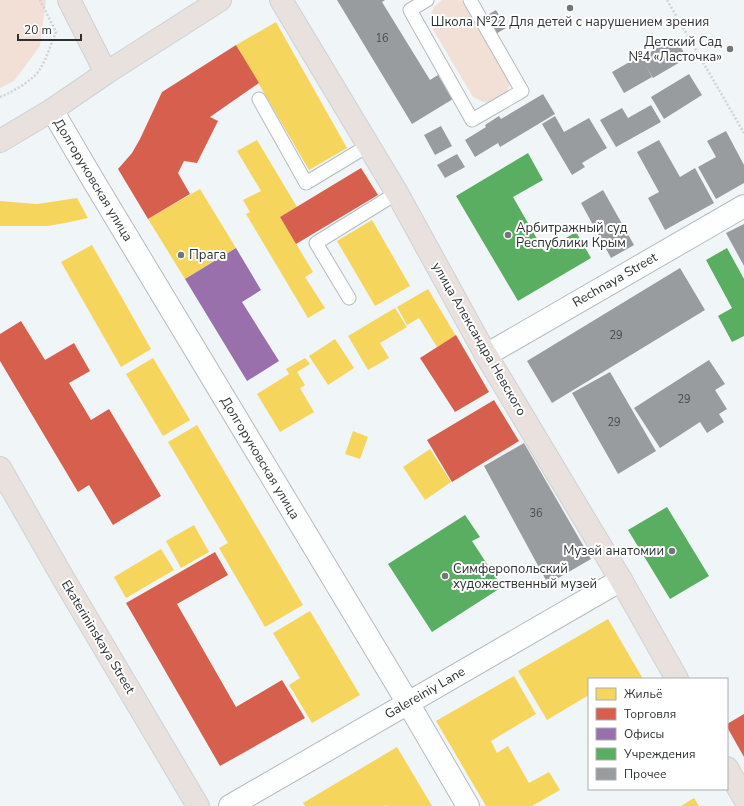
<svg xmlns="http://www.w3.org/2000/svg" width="744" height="806" font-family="'Nunito Sans',sans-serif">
<rect width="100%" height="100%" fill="#f0f5f8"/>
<g fill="#f2e0d6">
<polygon points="0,0 46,0 40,46 14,81 0,88"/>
<path d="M442,0H461L509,74C511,94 506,94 490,103L481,101L473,97L431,26C430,14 431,8 442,0Z"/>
</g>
<g fill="#f6d55c">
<polygon points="276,22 347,148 309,170 236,45"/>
<polygon points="257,140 297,207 280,217 313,272 305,277 325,308 308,318 246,214 250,212 243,200 261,191 237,151"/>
<polygon points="200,189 236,248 185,279 148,219"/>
<polygon points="77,198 88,218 65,223 47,226 0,226 0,201 37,204"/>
<polygon points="372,220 410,286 375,306 337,241"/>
<polygon points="92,245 151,349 121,367 61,262"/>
<polygon points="428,289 456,336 437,347 419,318 407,325 397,307"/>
<polygon points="395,308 407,327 380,343 389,358 368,370 348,336"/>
<polygon points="335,339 354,368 328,385 309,356"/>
<polygon points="153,358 190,420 163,436 126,374"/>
<polygon points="305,358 310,364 297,372 305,385 300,388 314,412 280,432 257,394 289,374 286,369"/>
<polygon points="197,425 303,605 265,627 219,548 228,543 168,442"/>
<polygon points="353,431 368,437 360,459 345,454"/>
<polygon points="430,449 451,482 425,500 403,467"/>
<polygon points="194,525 209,552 181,568 166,541"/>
<polygon points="161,549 174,570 126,598 114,577"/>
<polygon points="310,611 360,695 312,723 289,685 300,678 273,633"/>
<polygon points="608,619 643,679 589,679 589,695 547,720 518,671"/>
<polygon points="514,676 536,714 491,741 497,753 508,746 529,783 549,772 560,790 532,806 486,806 436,721"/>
<polygon points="397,747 432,806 387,806 386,805 384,806 305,806 303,803"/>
<polygon points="694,798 699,806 681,806"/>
</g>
<g fill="#d6604d">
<polygon points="236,45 259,83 210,117 218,121 197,163 184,161 178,173 190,194 148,219 118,169 132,153 140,139 162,92"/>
<polygon points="361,168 378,195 296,244 280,217"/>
<polygon points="21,321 45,360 74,343 90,371 69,383 91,420 109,409 161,496 113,525 89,485 78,492 0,361 0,334"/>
<polygon points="456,335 489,392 455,412 420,358"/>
<polygon points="494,400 519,441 452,482 427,440"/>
<polygon points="215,552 228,575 177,604 236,707 282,680 305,718 220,766 126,603"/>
<polygon points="744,714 744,757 727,727 727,724"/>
</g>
<polygon fill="#9970ab" points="236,248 261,290 242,302 279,361 247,381 185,279"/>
<g fill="#5aae61">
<polygon points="528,153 543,180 513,197 544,251 576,232 591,258 518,301 456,196"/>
<polygon points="727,248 744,279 744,336 732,342 718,316 732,308 706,260"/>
<polygon points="667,507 709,576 670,599 628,530"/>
<polygon points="465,515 480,537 472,541 502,587 432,632 388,564"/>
</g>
<g fill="#999c9e">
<polygon points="337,0 385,0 382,2 430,80 438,75 453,99 412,124"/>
<polygon points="496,10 506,28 494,35 484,17"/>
<polygon points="675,37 687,58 653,78 646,66 652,77 624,93 612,72 640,56 641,58"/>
<polygon points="689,74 702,95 664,119 651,97"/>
<polygon points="543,94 555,114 500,147 498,143 475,157 465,140 486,127 485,125 499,116 501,119"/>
<polygon points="651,105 661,122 616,147 600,120 622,108 628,118"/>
<polygon points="555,116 564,132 589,118 607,148 582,163 585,167 572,175 542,124"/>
<polygon points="441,126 452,146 435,155 424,135"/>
<polygon points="726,131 744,165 744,183 716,199 698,167 716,157 707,141"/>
<polygon points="659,140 680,177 695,168 714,203 665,230 648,198 659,192 637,152"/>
<polygon points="457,154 465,167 445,178 437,165"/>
<polygon points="603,190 634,245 611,258 581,203"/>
<polygon points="744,224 744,266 726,233"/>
<polygon points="680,268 705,310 552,403 527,361"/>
<polygon points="709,360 725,384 715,390 727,409 719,414 724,422 707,433 700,422 660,448 634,408"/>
<polygon points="610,372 656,451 618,474 572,393"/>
<polygon points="524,443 591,559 548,584 484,466"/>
</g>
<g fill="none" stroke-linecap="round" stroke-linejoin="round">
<defs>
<g id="service">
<polyline points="427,0 410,10 472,120 522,91 470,0"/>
<polyline points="259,99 306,183 369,145"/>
<polyline points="349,298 316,243 397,193"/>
</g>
<g id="minor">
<polyline points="52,110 93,180 408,703 468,806"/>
<polyline points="486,355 744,206"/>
<polyline points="230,806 621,580"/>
</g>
<g id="primary">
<polyline points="69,0 106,73"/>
<polyline points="281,0 397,193 486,355 621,580 677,679"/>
<polyline points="0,141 52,110 106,73 220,0"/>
<polyline points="0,468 63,578 198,806"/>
<polyline points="727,768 744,798"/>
</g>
</defs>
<use href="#service" stroke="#b7bbbe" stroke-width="15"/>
<use href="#minor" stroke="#b7bbbe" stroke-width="24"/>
<use href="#primary" stroke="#cfd2d4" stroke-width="24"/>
<g stroke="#d1d3d4" stroke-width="2.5" stroke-dasharray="2 2" stroke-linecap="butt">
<polyline points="667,0 744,133"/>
<path d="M0,97C11,93 34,80 40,69C47,58 51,44 56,32L40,0"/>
</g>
<use href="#service" stroke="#fdfefe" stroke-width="13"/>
<use href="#minor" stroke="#fdfefe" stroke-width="22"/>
<use href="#primary" stroke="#e8e1dd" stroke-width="22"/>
</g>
<g fill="#717677" stroke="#fff" stroke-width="1.5">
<circle cx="570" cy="8" r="4"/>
<circle cx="730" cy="49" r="4"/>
<circle cx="508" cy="235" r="4"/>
<circle cx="181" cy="255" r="4"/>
<circle cx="672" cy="551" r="4"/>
<circle cx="445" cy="576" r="4"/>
</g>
<g text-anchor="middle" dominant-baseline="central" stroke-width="4" stroke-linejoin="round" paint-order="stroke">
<g font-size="11" fill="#484c4d">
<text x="382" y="38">16</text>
<text x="616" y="335">29</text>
<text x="684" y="399">29</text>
<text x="614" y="422">29</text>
<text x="536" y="513">36</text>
</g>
<g font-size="13" fill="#2d3132" stroke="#fff" text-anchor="start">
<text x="570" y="22" text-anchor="middle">Школа №22 Для детей с нарушением зрения</text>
<text x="722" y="42" text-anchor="end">Детский Сад<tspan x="722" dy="15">№4 «Ласточка»</tspan></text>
<text x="516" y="228">Арбитражный суд<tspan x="516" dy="15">Республики Крым</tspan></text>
<text x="189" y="255">Прага</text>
<text x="664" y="551" text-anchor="end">Музей анатомии</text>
<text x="453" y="569">Симферопольский<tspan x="453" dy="15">художественный музей</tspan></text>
</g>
<g font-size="13" fill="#2d3132" stroke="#fff">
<text transform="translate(93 180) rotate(59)">Долгоруковская улица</text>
<text transform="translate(615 280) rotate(-30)">Rechnaya Street</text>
<text transform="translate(479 339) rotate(60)">улица Александра Невского</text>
<text transform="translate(260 458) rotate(59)">Долгоруковская улица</text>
<text transform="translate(98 637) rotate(59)">Ekaterininskaya Street</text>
<text transform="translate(425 693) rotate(-30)">Galereiniy Lane</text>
</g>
</g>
<rect x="588" y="678" width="140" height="112" fill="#ffffff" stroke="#abadad"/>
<rect x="596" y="688" width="20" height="12" fill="#f6d55c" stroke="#abadad"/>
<text x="624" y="698" font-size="12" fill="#2d3132">Жильё</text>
<rect x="596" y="708" width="20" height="12" fill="#d6604d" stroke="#abadad"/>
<text x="624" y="718" font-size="12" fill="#2d3132">Торговля</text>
<rect x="596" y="728" width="20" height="12" fill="#9970ab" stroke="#abadad"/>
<text x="624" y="738" font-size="12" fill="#2d3132">Офисы</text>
<rect x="596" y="748" width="20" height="12" fill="#5aae61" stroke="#abadad"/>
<text x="624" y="758" font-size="12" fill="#2d3132">Учреждения</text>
<rect x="596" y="768" width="20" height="12" fill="#999c9e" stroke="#abadad"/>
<text x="624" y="778" font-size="12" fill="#2d3132">Прочее</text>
<path d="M18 34v6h63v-6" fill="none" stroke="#2d3132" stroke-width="2"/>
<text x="24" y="34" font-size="12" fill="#2d3132" stroke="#ffffff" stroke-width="3" paint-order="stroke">20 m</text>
</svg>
